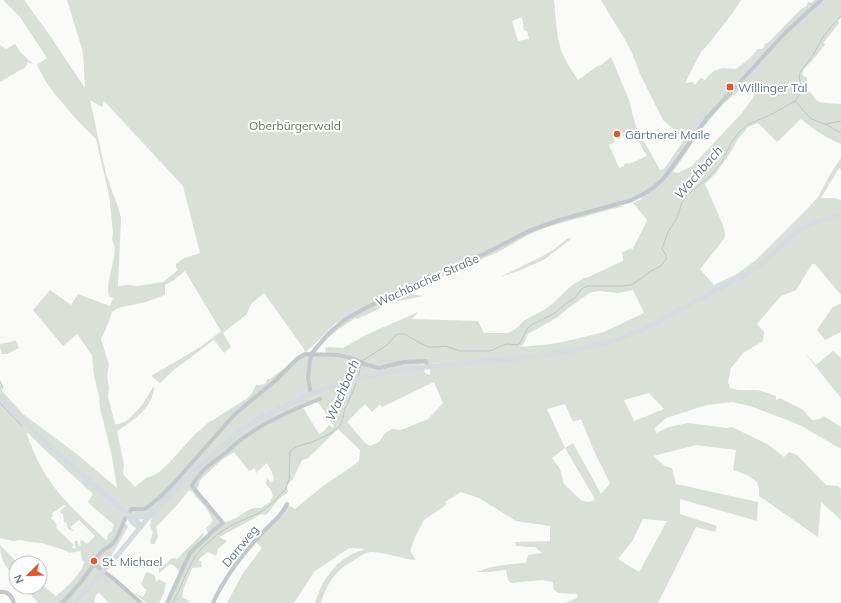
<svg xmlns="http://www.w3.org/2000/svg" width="841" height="603" font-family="Mulish,sans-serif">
<rect width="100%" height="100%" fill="#fafaf8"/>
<g fill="#dadfd7" fill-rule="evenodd">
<path d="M3,0H24L46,30L85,88L83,52L67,0H554C556,19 556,38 563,55C567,64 573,72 578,80L596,67L601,65L611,57L629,100L636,127L660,170L664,169L684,140L680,135L663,120L640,74L632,53L624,38L601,0H741L734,11L711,41L701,52L685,83L692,82L695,85L701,78L705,80L708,76L714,71L722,68L736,69L749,59L758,49H762L764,47L765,44L768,43L801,9L806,6L808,2L811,3L814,0H841V17L838,20L839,23L824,42L825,45L810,63L804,69L802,74L807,78V84L805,87L811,93L817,101L823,103L841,104V144C826,138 813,129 801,119L777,142L758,123L748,127L738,139L730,153L716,173L705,184L723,225L725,234L724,239L700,269L714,285L737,274L756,260L809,207L818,197L831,173L841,158V170L839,168L821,198H834L841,200V295L815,264H812L796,290L781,296L757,324L764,332L763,341L743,353L731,368L728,382L730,388L738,390H758L776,396V400L780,398L803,410L812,420C817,420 820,419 824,416L841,427V449L800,425L753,407L733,402L707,405L666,418L655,428L656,433L669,427L688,423L727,428L732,427L767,444L784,457L789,452L797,455L826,485L838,486L841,489V520L821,502L818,537L759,496V489L757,482L747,475L733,470L736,450L696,445L653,456L665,466L672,468L676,484L758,502L757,521L680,499V514L717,526L715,532L696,527L658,603H565L570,601L578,597L577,594L558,593L554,590L553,582L542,580L511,583L508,580L506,570L489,572H477C492,565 510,564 526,563L528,555L542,553L535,547H527L516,546L515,542L550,541V526L516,521L479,498L461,492L445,502L446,505L424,520L416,535L410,551L416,560C402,559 382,551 370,552C365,553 360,556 356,559C338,568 326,583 321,603H315C321,584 331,566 350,555C355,553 360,551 365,549L349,548L314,572L294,603H227L243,573L262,548L255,541L287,504L295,509L323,486L354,465L359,461L360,450L338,429L307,459L302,460L293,479L287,485L288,492L279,499L266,515L262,514L219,537L227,541L218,549L216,556L208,552L201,557L198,561H201L202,567L192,568L183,590L182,597L191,602L185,603H167L180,573L175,566L170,564L159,573V567H162L172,558L177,559L203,533L204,535L192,550L209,535L206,528L213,521C211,515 206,508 202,503C198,498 196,499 193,492L189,490L179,503L156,527L158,536L155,544H151L150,542L153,532L150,526L152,515L143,517L127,514L123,524H127L128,527L112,555L100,568L141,603H109L99,593L96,595L94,603H38L25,587H40V583L56,596C65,589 84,572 84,561H82L81,551L69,553L67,551L42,543L30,542L20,540L13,541L0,538V381L3,388L2,391L23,414L78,455L117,488L111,452L100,408L99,396L94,376L92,355L77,334L63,346L33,310L50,290L71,305L78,294L110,306L113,298L110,297C109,295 108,293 108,291C107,277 120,250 112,240L113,232L109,195L96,139L77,120L54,93L46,82L37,65L47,58L20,17ZM522,17L524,30L527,31L529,39L518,41L512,21ZM746,85L755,93L753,98L742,113L692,166L678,173L673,172L705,125L723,104ZM90,100L102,107L104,101L183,186L200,253L184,258L176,264V267L178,270L163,282L137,286L128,285L118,286L121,218L118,207L106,174ZM622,133L624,138L635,133L644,152H645L647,156L629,164L628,163L624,164V166L619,168L609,145L615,142L613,137ZM639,197L642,199L633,203L647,220L645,225L632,250L631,248L621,253L623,255V261L586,278H583L581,280L572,285L552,304L544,310L525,320L514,330L508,333H484L478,321L412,319L418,312L368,334L343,348L326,347L325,350L328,354L315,353L328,338L339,329L355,318L357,319L377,310L382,305L393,302L424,296L418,295L403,294V292L418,287L498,252L528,235L547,227L612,209L622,207H623L620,205ZM185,271L221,331C200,349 175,362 151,376L160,383L175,369L214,340L224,353L231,347L223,333L247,314L251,304L264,293L304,349L305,353C296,355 293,361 286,367C281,371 276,374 270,379H267L266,383L260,385H256C252,392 254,393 246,399L213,420C206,422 203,430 196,433L169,463L159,472L153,476L146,478L135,487L123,474L124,465L117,431C133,421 154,407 154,386C149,393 146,400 141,406C135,413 124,426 115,424L108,397L109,387L107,376L109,365L101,339L108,324L112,312L118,308L146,302L165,295V285L174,280ZM633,290L644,313L604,332L567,341L551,344L519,347L523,345L528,334L558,317L567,309L591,292L600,291L618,293ZM344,320L320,343L313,353H305L336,323ZM426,361L429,364L474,362L431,369L430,370V375L425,373L424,370L411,369L424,364ZM434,382L443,403L428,419L401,430L392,429L385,433L379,442L370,446L365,443L347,422L365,404L372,412L380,404L382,407ZM649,393L664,409L634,421L624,400ZM317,400L334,426L333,428L329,425L324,431L319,434L302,406ZM565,404L573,422L581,419L594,451L610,483L609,485L601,494L573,443L565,448L547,409ZM27,433H28L43,448L93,494L88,502L93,507L114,525L112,531L108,534L107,540H106C77,513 48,488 33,450C31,445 28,439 27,433ZM565,448L595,499L592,501L587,502L581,500L564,484L560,469L552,458ZM234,452L249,471L255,468L256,473L267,463L272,472L274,479L271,483L267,478L266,484L271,490L273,496L270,502L261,508C251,506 245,513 236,518C232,520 227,521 223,523L196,490L199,485L200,480L223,459ZM64,505L66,506L60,511L61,513L63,514L64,522L67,523V527L70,530L74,531L70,527L79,520L95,536L87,544L81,539L80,542L81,546H79L77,540L74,542L76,548L73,549L72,547L74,545L56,528L57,525L51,518L53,515L52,513L57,510ZM643,519L667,521L639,572L618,559L633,540Z"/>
<polygon points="15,44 21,53 33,64 27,62 27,65 24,68 0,82 0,45 6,49"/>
<polygon points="568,238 571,239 545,259 521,270 500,277 541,257 553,250"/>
<polygon points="841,303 841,332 825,340 817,330 832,308"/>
<polygon points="15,340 19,348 7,354 2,354 0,347 0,344 11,342"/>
<polygon points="833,351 841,358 841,398 804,352 816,365"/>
<path d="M0,545L18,563H16V578C6,568 0,559 0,545Z"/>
<polygon points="148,572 155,576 156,581 157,582 159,579 166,583 164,593 159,603 146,603 133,592 143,597 147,590 141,585 145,574"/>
</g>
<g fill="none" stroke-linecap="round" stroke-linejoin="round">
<g stroke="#bbc7cb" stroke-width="1">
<polyline points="795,101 811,119 825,124 841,133"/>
<polyline points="826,124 841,121"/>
<polyline points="362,361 387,345 394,337 398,334 404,334 424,345 429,347 437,347 445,346 460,351 489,351 493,350 503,345 508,344 517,345 520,343 527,329 531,325 555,313 565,304 575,298 578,294 580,291 583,288 589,286 621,286 631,285 642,278 649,272 661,266 666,259 666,255 662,249 668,232 677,218 682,202 686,196 709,177 722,162 731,143 739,132 747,125 772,114 795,101 800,93 801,87 799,75 801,71 813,55 823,37 832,26 841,16"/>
<polyline points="358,378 361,363"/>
<polyline points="0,381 3,388"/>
<polyline points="0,403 22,426"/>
<path d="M173,603L188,570L194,558L201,549L218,534L232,525L261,512L269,506L285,490L287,485L289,479L290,452C295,445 304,445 312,442C321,438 339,432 342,421C344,417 343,413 345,409C349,400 353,392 356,383"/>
</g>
<g stroke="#c3c8cc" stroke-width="4">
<polyline points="311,394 308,378 310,361 312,353 327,335 336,327 346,319 362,310 406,287 484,254 529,231 559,220 632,200 645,193 654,187 663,179 673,166 707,118 785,33 821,0"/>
<polyline points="94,564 114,579 141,603"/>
<path d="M0,592C8,591 12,596 14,603"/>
<path d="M62,603C73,592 83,580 92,567C95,563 96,557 100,553C104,549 110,547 114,542C122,532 122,518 132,509H145L160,497L174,483L235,414L275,381L297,359L305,354L338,355L352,358L364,364L379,368L404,362L426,361L427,367"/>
<path d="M167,603L190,553L214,530L223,523L192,486C199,471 212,463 224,454C232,448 238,441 246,436C268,420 294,409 320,399"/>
<path d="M213,603C224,578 242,555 261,534C266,529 271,524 276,519C281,515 284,509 287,504"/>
</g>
<g stroke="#d6dbdf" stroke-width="5">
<polyline points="0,397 43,440 127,514 132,522 140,528"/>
<polyline points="127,514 134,517 141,526"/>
<polyline points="134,517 143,517 151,514"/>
<polyline points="75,603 120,552 152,513 189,475 239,432 258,419 278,409 311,394 339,384 382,373 427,367 547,355 603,344 619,339 646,328 744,275 760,265 795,233 811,223 818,221 841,216"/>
</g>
</g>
<g fill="#e4572e" stroke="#fff" stroke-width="1.5">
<rect x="726" y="83" width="8" height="8" rx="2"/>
<circle cx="617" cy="134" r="4"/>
<circle cx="94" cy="561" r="4"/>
</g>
<g text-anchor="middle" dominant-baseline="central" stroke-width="4" stroke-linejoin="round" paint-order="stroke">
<g font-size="12" fill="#657683" stroke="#fff" text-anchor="start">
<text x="738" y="87">Willinger Tal</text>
<text x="625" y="134">Gärtnerei Maile</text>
<text x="102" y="561">St. Michael</text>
</g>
<g font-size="12" fill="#687a64" stroke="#fff">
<text x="295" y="125">Oberbürgerwald</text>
</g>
<g font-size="12" fill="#657683" stroke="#fff">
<text transform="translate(427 280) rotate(-24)">Wachbacher Straße</text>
<text transform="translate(240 546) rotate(-51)">Darrweg</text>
</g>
<g font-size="13" font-style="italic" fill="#60757c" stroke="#fff">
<text transform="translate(698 172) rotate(-49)">Wachbach</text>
<text transform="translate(342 390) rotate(-67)">Wachbach</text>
</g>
</g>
<g transform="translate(28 575) rotate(247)"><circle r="19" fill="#ffffff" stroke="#c1c8cd"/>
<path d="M0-3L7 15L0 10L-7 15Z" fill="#e4572e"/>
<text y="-6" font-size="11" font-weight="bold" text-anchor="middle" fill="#657683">N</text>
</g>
</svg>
